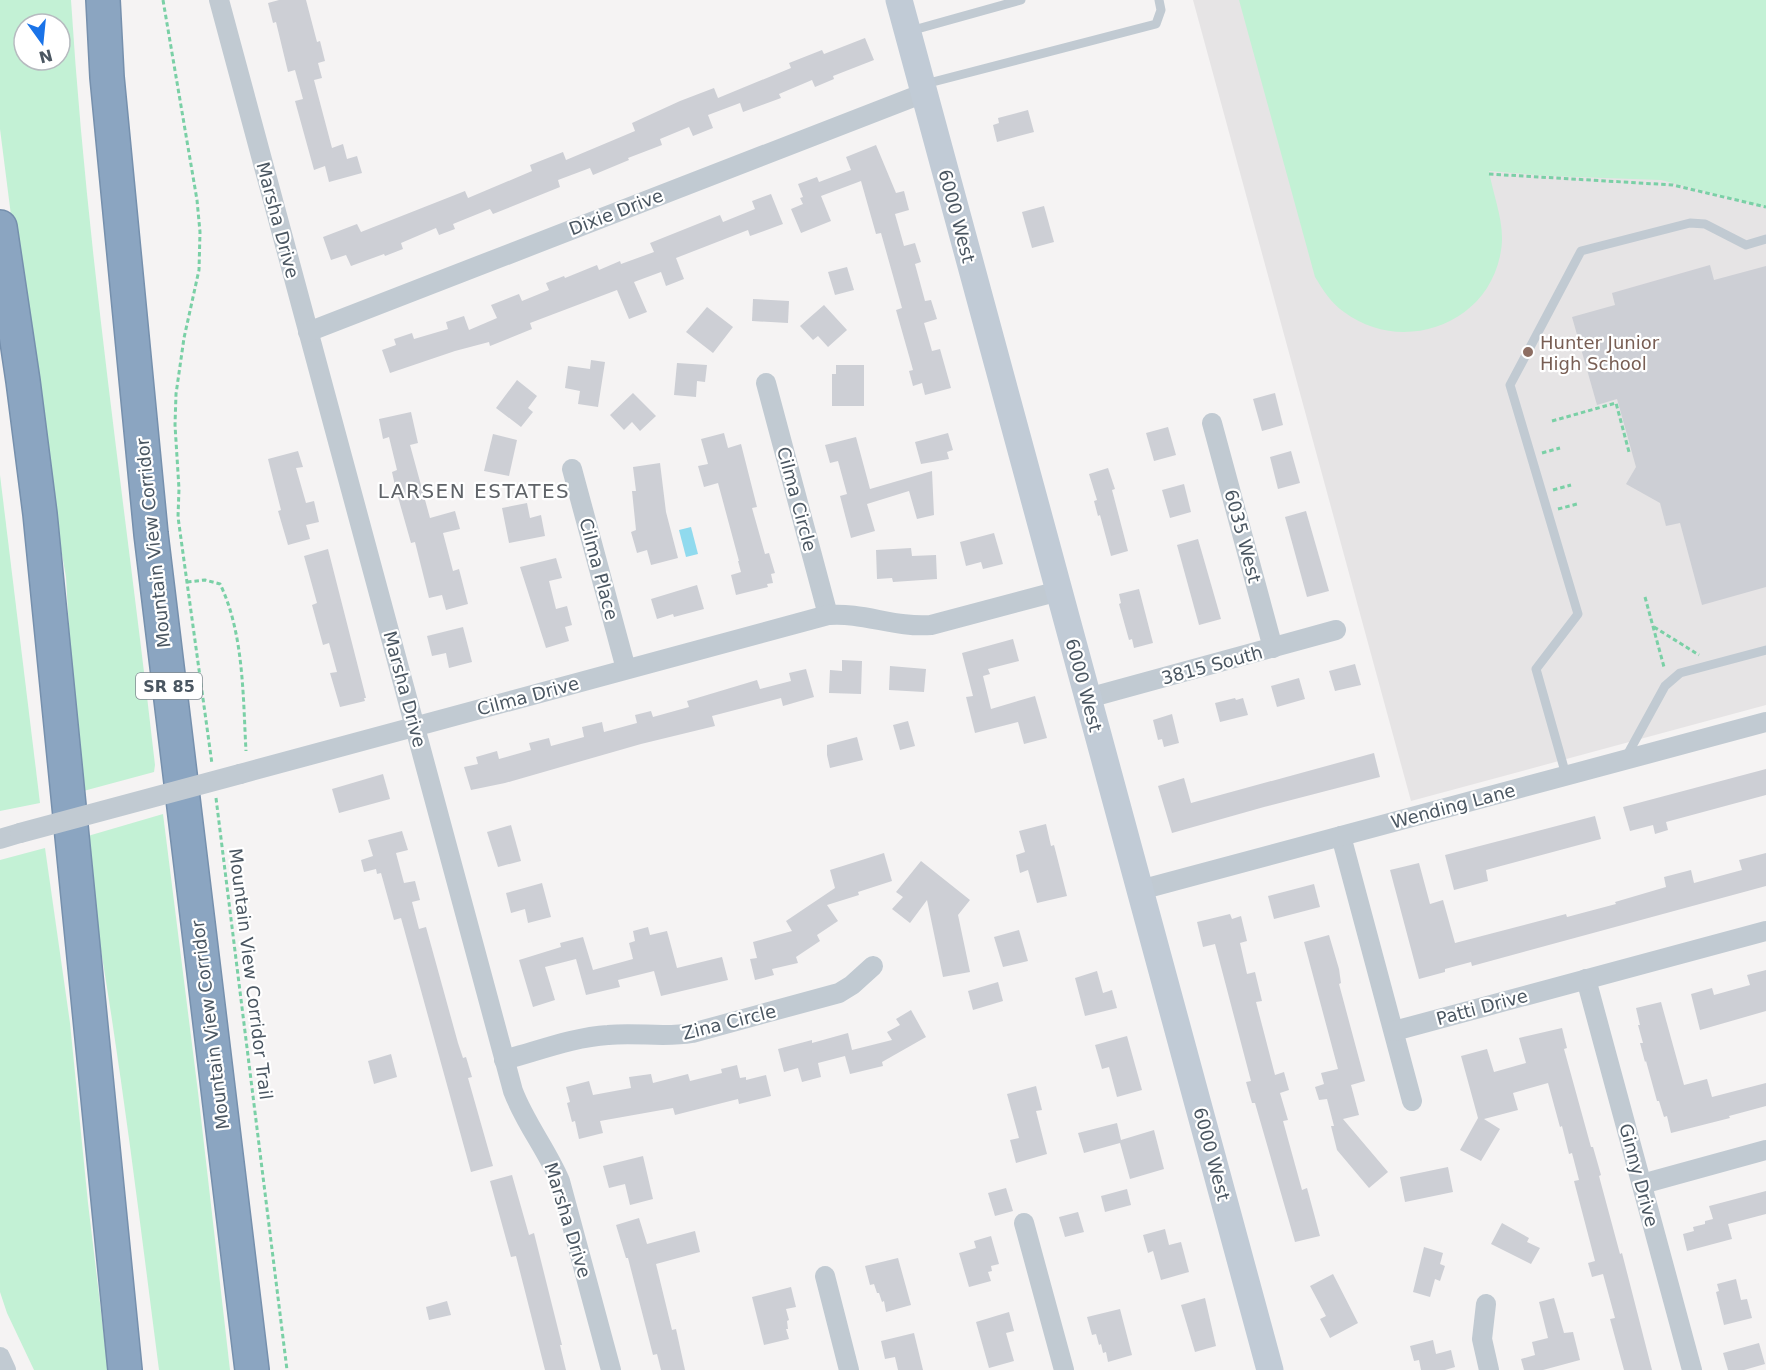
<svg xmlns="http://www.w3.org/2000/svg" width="1766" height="1370" font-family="'DejaVu Sans',sans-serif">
<rect width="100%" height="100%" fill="#f5f3f3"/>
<polygon fill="#e6e4e5" points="1193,0 1766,0 1766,705 1411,801"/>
<g fill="#c3f1d5" fill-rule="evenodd">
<path d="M0,0H71C87,256 126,510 155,765L154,772L76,793V754L66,577L33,388L0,129ZM24,24H60V60H24Z"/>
<path d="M1239,0H1766V207L1661,180L1549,176L1489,171C1494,200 1507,226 1500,256C1485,327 1400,354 1344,312C1331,303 1323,290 1315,277Z"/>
<polygon points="0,475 40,803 0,811"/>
<path d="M163,814L198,1092L230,1370H159C136,1192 115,1014 81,838Z"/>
<polygon points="45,848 70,1023 88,1203 108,1370 34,1370 7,1313 0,1292 0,860"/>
</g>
<polygon fill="#90daee" points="691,527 698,554 686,557 679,530"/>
<g fill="#cdcfd5">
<polygon points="279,0 306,0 317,42 320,41 325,61 318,63 322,78 314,80 332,148 343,144 347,159 357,156 362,173 329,182 325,166 314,170 295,101 303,99 295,70 288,72 276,22 273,23 268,3"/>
<polygon points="865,38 874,60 833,76 834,79 815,87 812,80 779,94 781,98 743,112 740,103 708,115 713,128 693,136 689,127 660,139 662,145 628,158 629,160 593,175 590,168 558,180 560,187 493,214 490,209 453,224 455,229 439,235 436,228 401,243 403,249 385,256 384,254 351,266 346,255 331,260 323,237 357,224 361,232 465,191 468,198 532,171 530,165 563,152 566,160 635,131 632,123 680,101 714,88 718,98 791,68 789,63 822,50 824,54"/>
<polygon points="1028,110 1034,132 997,142 993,125 999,123 998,118"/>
<polygon points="876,145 896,193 904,191 909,210 895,214 904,246 915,243 921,262 915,264 925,301 931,300 937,319 924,323 932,351 940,349 951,388 925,395 922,383 913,386 909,371 913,370 896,310 902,308 881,233 876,234 861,181 821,196 831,221 801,233 791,209 803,204 800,198 803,197 798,184 817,177 819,182 851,170 846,157"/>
<polygon points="771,194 783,224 750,236 748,230 676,258 684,279 666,286 661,272 634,282 647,312 629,319 617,290 530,323 532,329 490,346 489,342 455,351 390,373 382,350 396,345 394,339 412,333 414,339 448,329 446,322 464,316 469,330 497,318 491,305 519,294 522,301 549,290 546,283 564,276 565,278 597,265 599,270 620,261 621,264 654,252 650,243 720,215 723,222 755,209 752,201"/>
<polygon points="1044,206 1054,242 1032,248 1022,212"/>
<polygon points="1710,265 1714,280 1766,266 1766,587 1702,605 1680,523 1666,526 1660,503 1626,484 1636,467 1617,399 1597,405 1572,317 1615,305 1612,293"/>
<polygon points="847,267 854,290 835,295 828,272"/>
<polygon points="753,299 789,301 788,323 752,321"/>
<polygon points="824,305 847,330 828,347 818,336 813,340 800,326"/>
<polygon points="707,307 733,327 713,353 686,332"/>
<polygon points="591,360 605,362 598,407 578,404 580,391 565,388 568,366 590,369"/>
<polygon points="677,363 707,365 705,382 697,381 696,397 674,395"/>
<polygon points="836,365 864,365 864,406 832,406 832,374 836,374"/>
<polygon points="517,380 537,396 528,408 533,412 521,427 496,408"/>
<polygon points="633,393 656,416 640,431 632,422 624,430 610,415"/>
<polygon points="1275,393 1283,425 1262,431 1253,399"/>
<polygon points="411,412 418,443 410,445 430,518 455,511 460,529 443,533 453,571 459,569 468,604 446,610 442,595 429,598 415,542 411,543 396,490 392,472 397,470 389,437 383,439 379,419"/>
<polygon points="1168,427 1176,455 1154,461 1146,433"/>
<polygon points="724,433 728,448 741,444 757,507 752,508 765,554 769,553 775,573 771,574 773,583 767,584 768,587 736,595 731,575 741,572 738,561 739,561 718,483 704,487 698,466 708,464 701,439"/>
<polygon points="948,433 953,450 947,452 949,459 921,464 915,442"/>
<polygon points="493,434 517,440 509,476 484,471"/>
<polygon points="856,437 870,489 932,471 934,515 917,519 909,491 867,504 875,531 851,538 840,496 847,494 838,461 830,463 825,445"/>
<polygon points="298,451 303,467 296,468 306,503 314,501 319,522 306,525 310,539 288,545 278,511 281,510 268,459"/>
<polygon points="1291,451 1300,483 1278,489 1270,457"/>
<polygon points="660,463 666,512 678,558 651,565 647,550 637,553 631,532 636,530 632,491 636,491 633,467"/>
<polygon points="1108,468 1115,489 1112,490 1128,551 1111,556 1100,515 1098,516 1094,501 1097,500 1089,474"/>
<polygon points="1184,484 1191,512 1170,518 1162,490"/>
<polygon points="527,503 530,518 541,515 545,536 509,543 502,508"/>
<polygon points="1306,511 1329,591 1307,597 1285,517"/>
<polygon points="994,533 1003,564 983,569 981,562 966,566 960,542"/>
<polygon points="1198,539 1221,619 1199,625 1177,545"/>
<polygon points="911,548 912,556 936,555 937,579 893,582 892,578 877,579 876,550"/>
<polygon points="328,549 366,698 364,698 365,701 340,707 330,673 337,672 329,643 323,645 312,605 317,603 304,556"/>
<polygon points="556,558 562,578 549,581 556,609 567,606 572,625 565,627 569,641 546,648 520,567"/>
<polygon points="697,585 704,609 674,617 673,614 657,619 651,599"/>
<polygon points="1139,589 1153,643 1134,648 1132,639 1129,640 1119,604 1121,603 1119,594"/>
<polygon points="463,627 472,662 449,668 446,653 432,656 427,636"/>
<polygon points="1013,639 1019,661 988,669 990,674 983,676 991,709 1035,696 1047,738 1024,744 1018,722 975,733 966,697 973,696 962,653"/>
<polygon points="842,660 862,661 861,694 829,693 830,670 842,671"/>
<polygon points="1355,664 1361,685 1335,691 1329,671"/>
<polygon points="890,666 926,669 924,692 889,690"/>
<polygon points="806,669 814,697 783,706 781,698 712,716 715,726 641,744 505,783 471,790 464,767 478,764 476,757 497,751 499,759 531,750 529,743 549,738 551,746 584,737 582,727 602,722 604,732 637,723 635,715 651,711 653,717 689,707 687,701 757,680 760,689 791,681 789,673"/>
<polygon points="1299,678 1305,699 1277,707 1271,686"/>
<polygon points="1235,698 1236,700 1243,698 1248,715 1220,722 1215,703"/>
<polygon points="1172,714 1179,743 1164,747 1162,739 1158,740 1153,720"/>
<polygon points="908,721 915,746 900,750 893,725"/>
<polygon points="857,737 863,760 830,768 827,755 827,745"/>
<polygon points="1374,753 1380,777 1264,807 1172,833 1158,786 1184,778 1191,803"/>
<polygon points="1766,769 1766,795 1666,822 1668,830 1655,834 1653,825 1630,831 1623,807"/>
<polygon points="383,774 390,799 339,813 332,789"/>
<polygon points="1595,816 1601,839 1486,870 1488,881 1454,890 1445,855"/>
<polygon points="1046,824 1051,846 1054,845 1067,896 1037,903 1028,870 1020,873 1016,855 1025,852 1019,831"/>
<polygon points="511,825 521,861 498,867 487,832"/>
<polygon points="402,831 408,850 396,853 404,883 415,881 420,900 412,902 419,929 426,927 458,1043 463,1058 466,1057 472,1077 468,1078 493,1166 471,1172 401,918 394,920 381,873 377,874 376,869 364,872 361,860 373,856 368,840"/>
<polygon points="884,853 892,881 858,892 859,895 827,905 838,921 817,935 820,941 796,957 798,963 772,969 774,975 755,980 750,959 757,958 753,942 792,931 786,921 835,888 830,870"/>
<polygon points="1766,853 1766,886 1472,966 1471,962 1445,969 1445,972 1419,979 1390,870 1419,863 1430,904 1443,900 1455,943 1566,914 1567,917 1616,904 1615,902 1666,887 1664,877 1691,870 1694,883 1742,870 1739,860"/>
<polygon points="921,861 970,900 958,915 970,972 943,977 927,900 910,923 892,909 903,897 896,892"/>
<polygon points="542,883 551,917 528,923 525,909 511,913 506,893"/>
<polygon points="1314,884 1320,907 1274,919 1268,896"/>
<polygon points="1230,914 1232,919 1241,916 1247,941 1240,943 1247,974 1255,972 1262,1001 1256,1002 1275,1075 1284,1072 1289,1090 1280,1093 1288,1120 1283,1121 1302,1190 1307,1188 1320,1236 1295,1242 1255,1103 1252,1103 1246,1082 1251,1081 1215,944 1203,947 1197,922"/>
<polygon points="648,927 650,935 667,931 677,968 722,957 728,980 661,996 654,971 618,980 620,987 586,995 576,959 545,967 555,1000 533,1007 519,960 561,947 560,943 583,937 593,970 633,959 629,943 635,941 633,931"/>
<polygon points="1019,930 1028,961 1003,967 994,937"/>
<polygon points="1329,935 1339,969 1341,983 1339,984 1365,1081 1351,1085 1359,1115 1343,1119 1388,1172 1369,1188 1337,1150 1331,1126 1334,1126 1327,1099 1319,1100 1315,1087 1324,1084 1321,1073 1338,1069 1304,942"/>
<polygon points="1766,970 1766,1011 1700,1030 1691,994 1712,988 1714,995 1750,985 1747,975"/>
<polygon points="1097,971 1103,993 1112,990 1117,1008 1085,1016 1075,978"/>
<polygon points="998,982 1003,1001 973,1010 968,991"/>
<polygon points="1661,1002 1684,1085 1707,1079 1712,1097 1766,1083 1766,1106 1729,1116 1730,1118 1671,1133 1667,1116 1664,1117 1659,1101 1657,1101 1646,1061 1645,1062 1640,1043 1643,1043 1638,1025 1640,1025 1636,1008"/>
<polygon points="911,1010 926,1037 882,1062 883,1066 850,1074 845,1056 818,1063 821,1077 802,1082 798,1068 784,1072 778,1049 812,1040 812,1043 848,1033 852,1050 892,1040 887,1032 900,1025 896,1019"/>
<polygon points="1562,1028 1567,1048 1564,1049 1591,1147 1593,1147 1601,1175 1599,1176 1620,1254 1622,1253 1652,1370 1624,1370 1610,1319 1615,1318 1603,1274 1592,1277 1588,1263 1595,1261 1574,1181 1579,1180 1572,1153 1569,1154 1562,1126 1560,1127 1548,1083 1513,1093 1518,1110 1484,1119 1500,1129 1481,1161 1460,1150 1478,1118 1461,1056 1487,1049 1494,1072 1526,1063 1519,1038"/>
<polygon points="1127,1036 1142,1090 1117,1097 1109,1067 1102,1069 1095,1045"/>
<polygon points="391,1054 397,1077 374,1084 368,1061"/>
<polygon points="737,1065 740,1078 746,1077 746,1080 766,1075 771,1096 739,1104 738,1099 675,1115 673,1108 600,1121 603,1133 579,1139 575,1121 572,1122 567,1103 570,1102 566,1087 589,1081 593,1095 631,1088 629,1077 651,1074 653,1083 688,1074 690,1081 722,1073 721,1069"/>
<polygon points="1036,1086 1042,1110 1036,1111 1047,1154 1016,1163 1010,1140 1019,1138 1007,1094"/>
<polygon points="1117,1123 1121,1140 1154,1130 1164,1169 1130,1179 1120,1143 1084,1153 1078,1133"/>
<polygon points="643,1156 653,1199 630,1205 625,1184 609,1188 603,1166"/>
<polygon points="1448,1167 1453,1192 1405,1202 1400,1177"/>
<polygon points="512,1175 529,1235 534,1233 562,1345 560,1345 566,1370 545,1370 516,1256 511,1257 490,1181"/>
<polygon points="1006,1188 1013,1211 995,1216 988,1193"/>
<polygon points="1127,1189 1131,1205 1105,1212 1101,1196"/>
<polygon points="1766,1191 1766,1214 1728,1224 1732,1239 1687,1251 1683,1234 1694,1231 1693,1227 1705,1224 1705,1221 1713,1219 1709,1206"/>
<polygon points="1078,1212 1084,1232 1065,1237 1059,1217"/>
<polygon points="639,1218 647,1244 695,1231 700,1252 656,1264 672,1330 676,1329 685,1370 661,1370 657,1354 653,1355 628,1258 626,1258 616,1225"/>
<polygon points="1502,1223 1529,1238 1527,1242 1540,1248 1531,1264 1491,1244"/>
<polygon points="1165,1229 1169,1245 1181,1242 1189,1272 1161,1280 1153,1251 1148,1253 1143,1235"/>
<polygon points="991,1236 999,1264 991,1266 992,1271 988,1272 991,1281 969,1287 959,1253 976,1248 974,1241"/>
<polygon points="1424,1247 1443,1253 1440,1264 1445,1266 1440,1281 1435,1279 1430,1297 1413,1292"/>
<polygon points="898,1258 911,1305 886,1312 884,1301 882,1302 879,1293 877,1293 874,1284 870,1285 865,1266"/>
<polygon points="1333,1274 1358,1323 1330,1338 1320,1319 1326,1316 1310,1286"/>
<polygon points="1736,1279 1741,1300 1747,1299 1752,1318 1724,1325 1716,1292 1719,1291 1717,1284"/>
<polygon points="791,1287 796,1307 786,1309 789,1320 787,1321 788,1329 786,1329 789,1339 764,1345 752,1297"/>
<polygon points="1205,1298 1216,1346 1195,1352 1181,1305"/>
<polygon points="1554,1298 1564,1333 1573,1332 1580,1360 1543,1370 1524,1370 1521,1359 1535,1355 1532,1342 1548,1338 1539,1302"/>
<polygon points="447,1301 451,1315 429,1320 426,1307"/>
<polygon points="1120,1309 1132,1355 1108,1362 1106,1352 1103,1353 1101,1344 1099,1345 1096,1334 1092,1335 1087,1317"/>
<polygon points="1009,1312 1014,1331 1006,1333 1014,1361 989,1368 976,1322"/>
<polygon points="914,1333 923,1370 898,1370 895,1357 885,1359 881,1341"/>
<polygon points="1433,1340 1436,1354 1451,1350 1455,1367 1445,1370 1421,1370 1419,1360 1414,1361 1410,1346"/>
<polygon points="1759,1343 1765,1364 1744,1370 1728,1370 1723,1353"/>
</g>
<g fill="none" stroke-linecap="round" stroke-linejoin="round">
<defs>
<g id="highway">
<polyline points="103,0 107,77 151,534 252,1370"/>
<polyline points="0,227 23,381 40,514 125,1370"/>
</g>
</defs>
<use href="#highway" stroke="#7690ad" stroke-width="36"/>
<g stroke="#7ad0a6" stroke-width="3" stroke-dasharray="4.5 3" stroke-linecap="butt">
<polyline points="163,0 197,200 200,232 199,270 184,338 176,394 175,425 179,489 178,517 212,764"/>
<polyline points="1489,174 1673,185 1766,207"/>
<polyline points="1552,421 1616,403 1629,452"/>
<polyline points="1542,453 1560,448"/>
<polyline points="1553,490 1571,485"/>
<polyline points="1558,509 1577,504"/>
<path d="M187,582L205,580L220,584C244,633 243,698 246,751"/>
<polyline points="1645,597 1664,667"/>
<polyline points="1654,627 1699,655"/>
<polyline points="216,798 287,1370"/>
</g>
<g stroke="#c1cad2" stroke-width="9">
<polyline points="910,31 1021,0"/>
<polyline points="925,84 1156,24 1161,10 1159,0"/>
<polyline points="1625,759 1665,686 1680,673 1766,650"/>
<polyline points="1566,775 1536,669 1578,614 1510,385 1581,251 1690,223 1705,224 1746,245 1766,239"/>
</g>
<g stroke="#c1cad2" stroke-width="20">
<path d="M219,0L513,1091C525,1123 547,1150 560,1181L611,1370"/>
<polyline points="308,332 924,93"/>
<polyline points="766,383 828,615"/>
<polyline points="1212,423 1273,648"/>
<polyline points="572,469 626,669"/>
<polyline points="1088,698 1336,630"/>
<path d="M240,774L828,615C863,612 895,628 931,625L1059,591"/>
<polyline points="1341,836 1412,1101"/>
<polyline points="0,839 20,833"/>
<polyline points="1140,890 1766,722"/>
<polyline points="1586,979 1692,1370"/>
<polyline points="1394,1031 1766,931"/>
<path d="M504,1060C538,1051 574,1037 608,1035C637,1032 664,1038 692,1033L839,993L852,985L873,966"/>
<polyline points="1642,1184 1766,1150"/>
<polyline points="1024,1223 1064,1370"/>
<polyline points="825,1276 849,1370"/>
<polyline points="1486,1304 1482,1339 1489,1370"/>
<polyline points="0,1357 6,1370"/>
</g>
<polyline stroke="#c1cbd6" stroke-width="27" points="899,0 1270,1370"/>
<use href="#highway" stroke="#8ba5c1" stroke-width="33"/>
<polyline stroke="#c1cad2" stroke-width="20" points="20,833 240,774"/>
</g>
<circle fill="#8d6e63" stroke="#fff" stroke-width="2" cx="1528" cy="352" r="6"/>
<g text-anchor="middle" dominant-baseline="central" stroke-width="4.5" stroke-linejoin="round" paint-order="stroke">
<rect fill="#fff" stroke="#808990" stroke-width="1.5" x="136" y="673" width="66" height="26" rx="4.5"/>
<g font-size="16" font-weight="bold" fill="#4a5661">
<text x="169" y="686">SR 85</text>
</g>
<g font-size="18" fill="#4a5661" stroke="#fff">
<text transform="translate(616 212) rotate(-21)">Dixie Drive</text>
<text transform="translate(957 216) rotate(75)">6000 West</text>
<text transform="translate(278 220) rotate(75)">Marsha Drive</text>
<text transform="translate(797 499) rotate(75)">Cilma Circle</text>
<text transform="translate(1243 536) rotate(75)">6035 West</text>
<text transform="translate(153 543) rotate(-96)">Mountain View Corridor</text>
<text transform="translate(599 569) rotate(75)">Cilma Place</text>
<text transform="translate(1212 665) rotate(-15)">3815 South</text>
<text transform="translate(1084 685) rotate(75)">6000 West</text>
<text transform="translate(405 689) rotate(75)">Marsha Drive</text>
<text transform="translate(528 696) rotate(-15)">Cilma Drive</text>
<text transform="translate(1453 806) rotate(-15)">Wending Lane</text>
<text transform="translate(251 974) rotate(83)">Mountain View Corridor Trail</text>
<text transform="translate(1482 1007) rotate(-15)">Patti Drive</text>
<text transform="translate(729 1022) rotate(-14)">Zina Circle</text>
<text transform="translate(210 1025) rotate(-97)">Mountain View Corridor</text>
<text transform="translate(1212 1154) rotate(75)">6000 West</text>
<text transform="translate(1639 1175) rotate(75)">Ginny Drive</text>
<text transform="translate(568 1220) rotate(73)">Marsha Drive</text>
</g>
<g font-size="18" fill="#785e54" stroke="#fff" text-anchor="start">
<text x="1540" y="342">Hunter Junior<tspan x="1540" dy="21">High School</tspan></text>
</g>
<g font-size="20" letter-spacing="1.5" fill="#5f6368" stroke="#fff">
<text x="474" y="491">LARSEN ESTATES</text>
</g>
</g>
<g transform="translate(42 42) rotate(165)"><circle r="28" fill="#ffffff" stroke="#b7bbc0" stroke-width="1.5"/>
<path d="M0-4.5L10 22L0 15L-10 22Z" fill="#1a73e8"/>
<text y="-9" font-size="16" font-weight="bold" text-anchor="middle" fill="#4a5661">N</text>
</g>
</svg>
